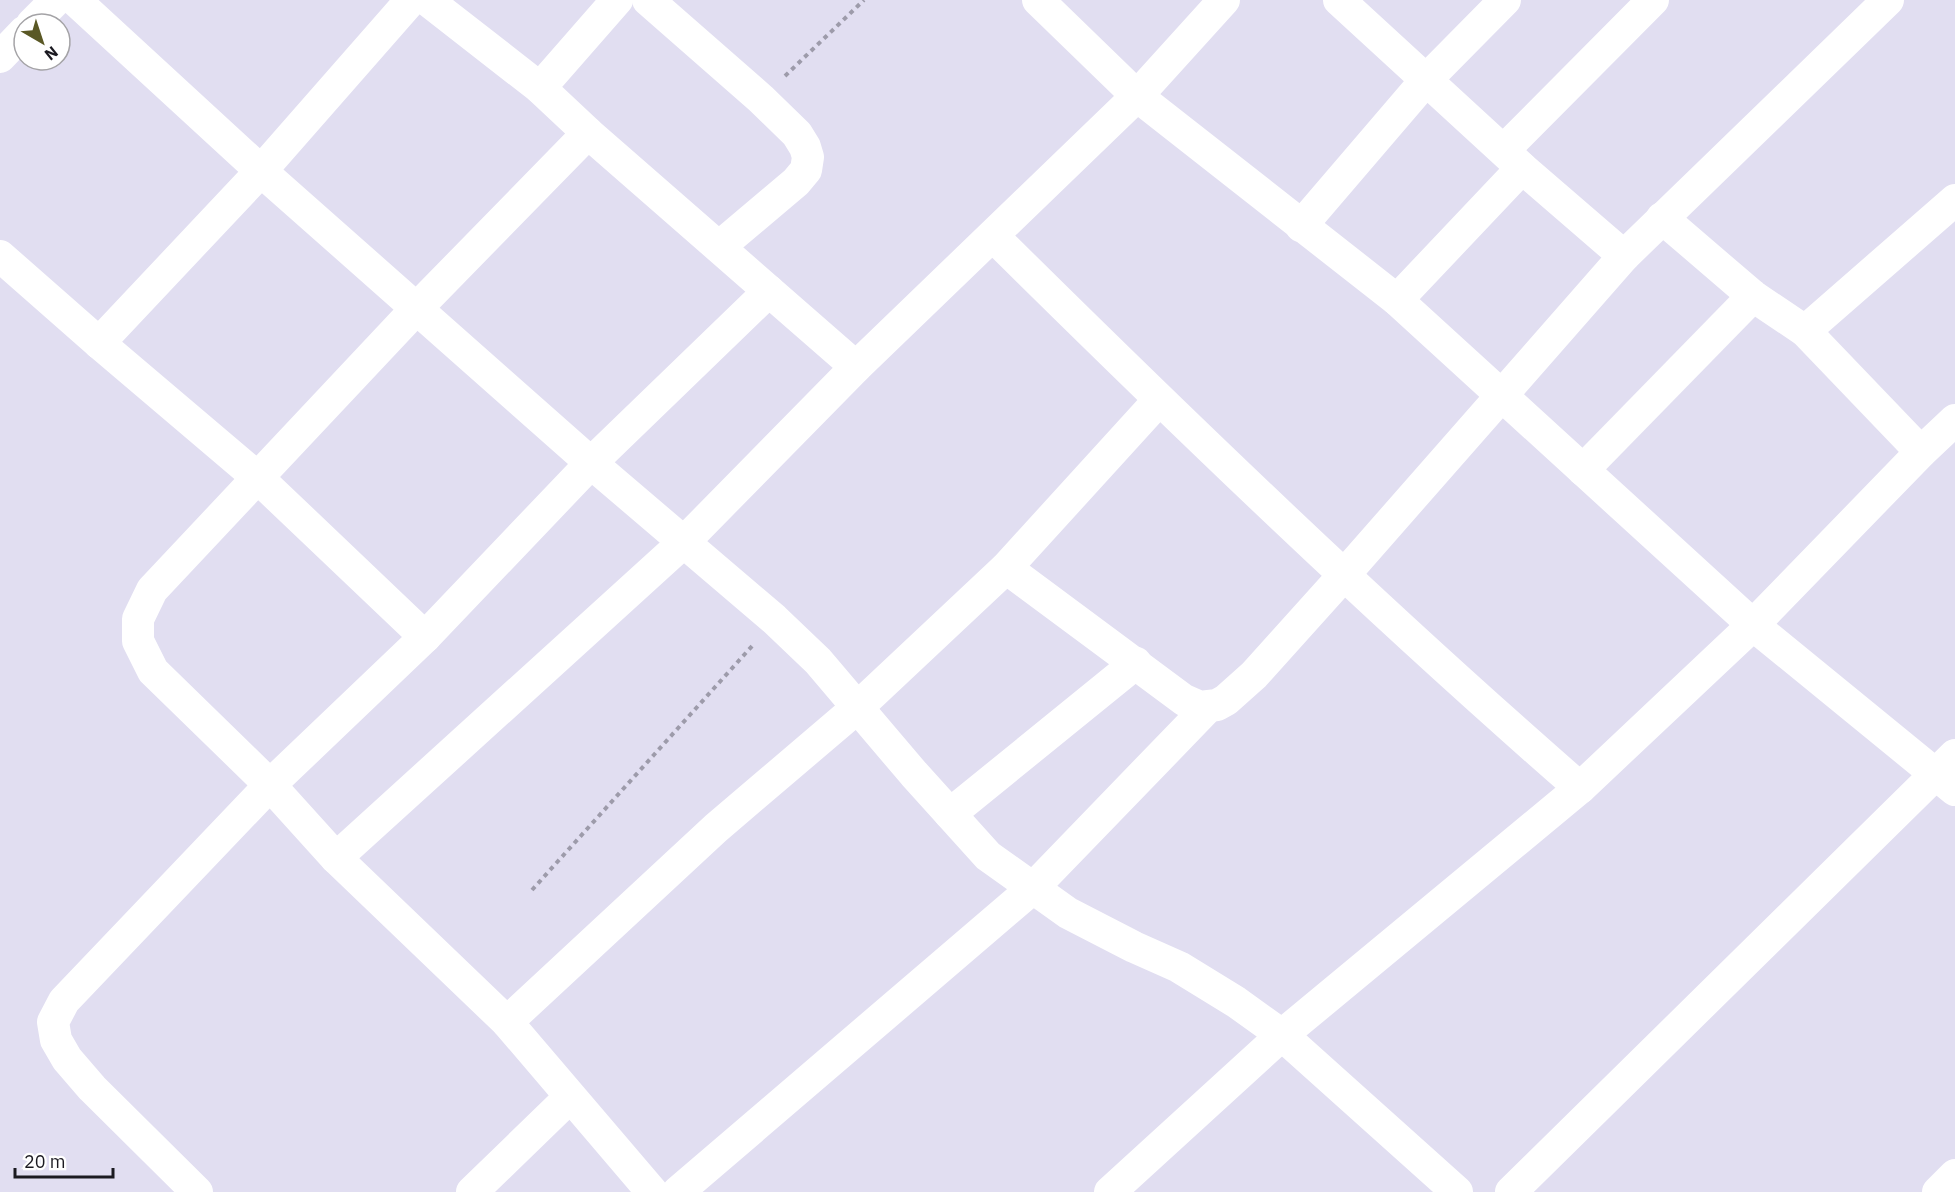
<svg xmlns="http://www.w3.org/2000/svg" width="1955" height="1192" font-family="'IBM Plex Sans',sans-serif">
<rect width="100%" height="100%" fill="#e1def1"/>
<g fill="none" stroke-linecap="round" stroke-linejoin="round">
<g stroke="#9d9baa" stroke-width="4" stroke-dasharray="4.5 4.5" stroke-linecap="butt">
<polyline points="785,76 864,0"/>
<polyline points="532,890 753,645"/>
</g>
<g stroke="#fff" stroke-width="32">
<polyline points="75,0 261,171 591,463 774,619 818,661 914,774 988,856 1068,913 1134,947 1179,967 1236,1002 1282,1035 1457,1192"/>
<polyline points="427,0 540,88"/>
<polyline points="617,0 540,88 588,133 856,367"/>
<polyline points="648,0 761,99 797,134 805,147 808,157 806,170 796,182 719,247"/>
<polyline points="1038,0 1137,96 1397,300 1753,625 1955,790"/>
<polyline points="1339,0 1522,168 1624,256"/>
<polyline points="32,24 56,0"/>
<polyline points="0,57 24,32"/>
<polyline points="588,133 417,308 152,590 138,619 138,641 153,671 270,785 336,858 507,1022 652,1192"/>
<polyline points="1504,150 1653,0"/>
<polyline points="1662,218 1753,296 1805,331 1955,200"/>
<polyline points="1301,226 1426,80 1505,0"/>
<path d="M993,236C1184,425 1378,612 1580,788"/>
<polyline points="0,256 99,343 258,478 425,637"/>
<polyline points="1397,300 1522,168"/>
<polyline points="1805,331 1921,452"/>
<polyline points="99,343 261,171 411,0"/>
<polyline points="1583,470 1753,296"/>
<polyline points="1006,568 1184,700 1200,707 1217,705 1226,700 1254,675 1344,575 1624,256 1888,0"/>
<polyline points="950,814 1136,663"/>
<polyline points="336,858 685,541 856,367 1137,96 1224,0"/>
<polyline points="507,1022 716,828 858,707 1006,568 1159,400"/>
<polyline points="197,1192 92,1088 67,1059 56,1040 53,1022 64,1001 270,785 425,637 591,463 769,291"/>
<polyline points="472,1192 570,1097"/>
<polyline points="678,1192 1034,887 1208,707"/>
<polyline points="1110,1192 1282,1035 1580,788 1753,625 1921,452 1955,420"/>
<polyline points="1511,1192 1955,755"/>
<polyline points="1938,1192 1955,1175"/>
</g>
</g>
<g transform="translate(42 42) rotate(141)"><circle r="28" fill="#ffffff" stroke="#a4a3a6" stroke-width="1.5"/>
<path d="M0-4.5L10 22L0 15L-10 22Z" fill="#5a5825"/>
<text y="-9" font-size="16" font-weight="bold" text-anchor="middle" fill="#1b1a21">N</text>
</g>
<path d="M15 1168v9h98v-9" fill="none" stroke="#1b1a21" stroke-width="3"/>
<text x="24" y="1168" font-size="18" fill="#1b1a21" stroke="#ffffff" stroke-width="4.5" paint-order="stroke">20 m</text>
</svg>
